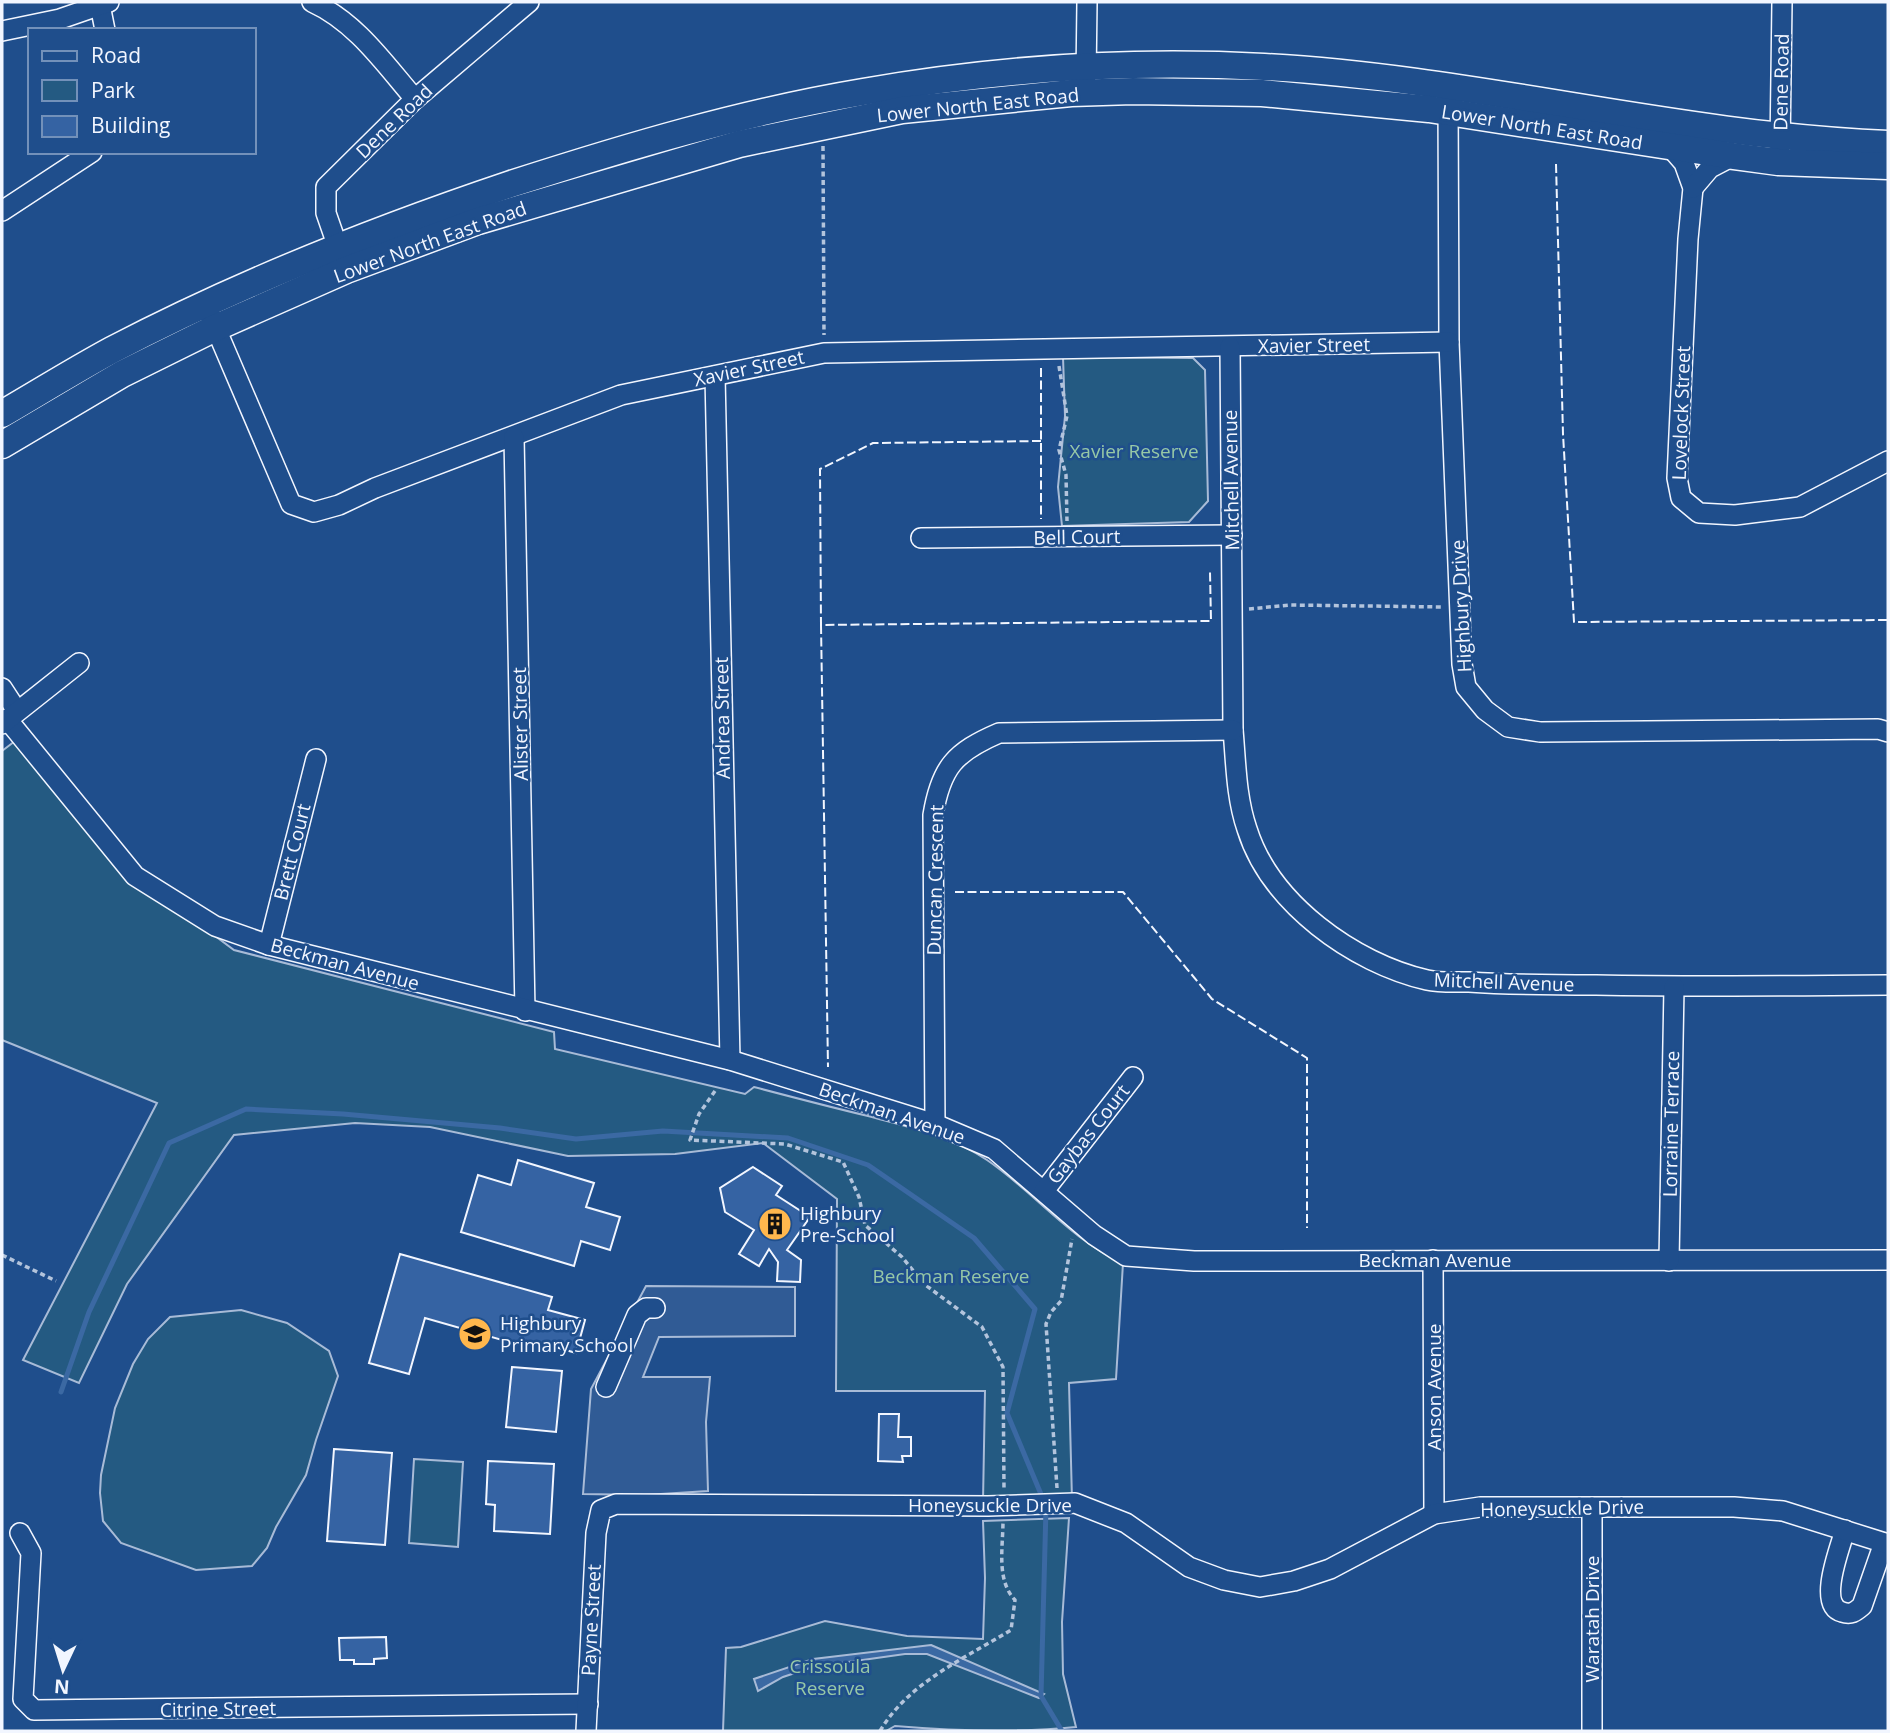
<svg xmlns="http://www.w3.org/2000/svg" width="1890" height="1733" font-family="'Open Sans',sans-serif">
<rect width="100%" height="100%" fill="#1f4e8c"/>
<g fill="#245a82" stroke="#a8bbd7" stroke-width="2">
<polygon points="1063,357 1193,358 1205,370 1208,501 1189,522 1062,526 1058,487 1065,416"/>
<path d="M15,741L135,876L234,950L554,1032L555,1049L745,1094L754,1087C792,1097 830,1107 868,1116C909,1127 952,1136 987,1160C1034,1192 1071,1240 1123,1263L1116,1379L1069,1383L1072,1500L983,1502L985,1391H836L837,1199L763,1143L675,1154L568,1156L430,1127L355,1123L234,1135L127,1284L79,1383L23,1360L157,1103L2,1040V751Z"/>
<polygon points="241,1310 287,1323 329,1351 338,1376 316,1440 306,1475 276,1527 267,1548 252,1566 196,1570 121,1543 103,1521 100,1493 101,1475 115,1408 133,1364 148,1339 170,1317"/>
<polygon points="414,1459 463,1462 458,1547 409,1543"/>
<path d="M1069,1518L1062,1622L1063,1674L1076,1727C1015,1733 956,1731 895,1726L886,1731H723L726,1648L741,1647L825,1621L907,1636L983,1639L985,1578L983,1521Z"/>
</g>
<polygon fill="#305b95" stroke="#a8bbd7" stroke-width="2" points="646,1286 795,1287 795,1336 659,1337 643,1377 710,1377 706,1422 708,1491 645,1495 583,1494 591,1389"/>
<polygon fill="#3b69a3" stroke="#a8bbd7" stroke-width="2" points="931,1645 1044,1694 1039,1698 927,1654 905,1654 813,1667 783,1677 758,1691 754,1679 813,1659"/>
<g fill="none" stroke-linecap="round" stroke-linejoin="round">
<g stroke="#3b69a3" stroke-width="5">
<polyline points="61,1392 89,1312 169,1143 246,1109 343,1114 500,1128 576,1139 663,1131 788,1138 868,1165 974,1238 1035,1309 1007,1413 1043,1499"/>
<polyline points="1046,1508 1041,1696 1062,1731"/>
</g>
</g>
<g fill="#3563a3" stroke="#f2f6ff" stroke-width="2">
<polygon points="518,1160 594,1183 586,1207 620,1217 610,1250 581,1241 574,1266 461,1232 478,1175 511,1185"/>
<polygon points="753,1167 782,1186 776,1195 810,1217 787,1250 801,1260 800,1282 777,1281 778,1262 769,1249 759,1266 739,1254 754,1230 725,1212 720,1188"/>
<polygon points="400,1254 552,1297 548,1310 585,1320 576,1353 538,1342 534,1349 425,1318 409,1374 369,1363"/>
<polygon points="512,1367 562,1371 556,1432 506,1427"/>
<polygon points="879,1414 899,1414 898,1437 911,1437 911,1456 902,1456 903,1462 878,1461"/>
<polygon points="334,1449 392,1453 385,1545 327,1541"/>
<polygon points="488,1461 554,1464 550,1534 494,1531 495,1505 486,1504"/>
<polygon points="386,1637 387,1658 374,1659 374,1664 354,1664 354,1660 340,1660 339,1638"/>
</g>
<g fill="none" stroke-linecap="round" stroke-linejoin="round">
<defs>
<g id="minor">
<path d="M312,2C356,22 384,63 415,99"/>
<polyline points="100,5 105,30"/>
<polyline points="2,31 60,19 109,2"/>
<polyline points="1086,78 1087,2"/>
<polyline points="1448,99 1449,342 1462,664 1466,687 1485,710 1508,727 1540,732 1878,729 1888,732"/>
<polyline points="1671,148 1684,163 1693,188 1688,239 1677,478 1681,498 1699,513 1735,515 1800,507 1888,461"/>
<polyline points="1780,148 1782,2"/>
<polyline points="1693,188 1710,168 1733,156"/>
<polyline points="2,211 92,152"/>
<polyline points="342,259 326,213 326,187 415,99 529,2"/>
<polyline points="211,317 291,504 314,512 339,505 375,488 621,395 824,353 1449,342"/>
<path d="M1230,347L1233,730C1236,763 1236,797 1247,829C1270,903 1353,963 1427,980C1440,983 1455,982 1469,982C1511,985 1554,985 1596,985C1694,987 1791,986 1888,985"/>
<polyline points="715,376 730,1060"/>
<polyline points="514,437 525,1011"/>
<polyline points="921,538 1232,535"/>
<polyline points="2,688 17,711"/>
<polyline points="7,719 135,876 215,926 269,945 730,1060 935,1124 994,1149 1094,1235 1126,1256 1194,1261 1888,1260"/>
<polyline points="2,724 79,663"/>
<polyline points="269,945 316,759"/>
<path d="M935,1124L933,815C941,767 955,752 999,733L1233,730"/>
<polyline points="1044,1191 1133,1077"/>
<polyline points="1433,1260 1434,1514"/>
<polyline points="1669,1261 1674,987"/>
<polyline points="606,1387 637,1315 646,1308 655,1308"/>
<path d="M1845,1530C1840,1548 1817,1605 1842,1612C1851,1615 1855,1612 1862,1606L1884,1543"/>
<polyline points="20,1533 31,1553 23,1699 34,1710 588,1704"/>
<polyline points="586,1731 596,1533 601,1510 616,1504 988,1506 1075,1503 1126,1523 1189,1567 1224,1580 1260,1587 1294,1581 1330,1569 1434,1514 1480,1507 1734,1507 1783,1511 1888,1544"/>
<polyline points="1592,1731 1592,1507"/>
</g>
<g id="major">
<path d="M2,414C38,393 75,370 112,350C240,283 374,230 511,184C626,147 743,112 863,92C994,69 1131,60 1264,67C1474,78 1678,136 1888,144"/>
<polyline points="2,445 122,374 215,328 346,270 478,221 739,144 902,110 1071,93 1133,91 1262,93 1429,109 1733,156 1778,162 1888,166"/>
</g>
</defs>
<use href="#minor" stroke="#f2f6ff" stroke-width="22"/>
<use href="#major" stroke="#f2f6ff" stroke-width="29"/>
<g stroke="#b3c4dc" stroke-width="3.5" stroke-dasharray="5 3.5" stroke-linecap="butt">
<polyline points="823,146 824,335"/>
<polyline points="1059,366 1067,416 1059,450 1066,475 1067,521"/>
<polyline points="1249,609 1290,605 1444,607"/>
<polyline points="715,1091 699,1114 690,1140 785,1144 843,1162 859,1197 865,1225 902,1257 924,1284 982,1327 1003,1367 1004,1489"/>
<polyline points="2,1255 56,1281"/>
<polyline points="1057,1488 1046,1324 1051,1312 1061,1301 1072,1239"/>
<path d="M880,1731C909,1682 964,1659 1011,1630L1015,1600C996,1580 1003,1548 1003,1521"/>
</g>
<use href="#minor" stroke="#1f4e8c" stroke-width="19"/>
<use href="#major" stroke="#1f4e8c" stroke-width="26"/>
<g stroke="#f2f6ff" stroke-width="2" stroke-dasharray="9 3.5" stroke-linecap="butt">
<polyline points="1556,164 1563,434 1574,622 1888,620"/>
<polyline points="1041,368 1041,519"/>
<polyline points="1041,441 873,443 820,469 821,625 1211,621 1210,572"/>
<polyline points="821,625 828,1067"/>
<polyline points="955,892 1123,892 1212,999 1307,1058 1307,1228"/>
</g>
</g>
<defs>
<symbol id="building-disc" viewBox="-11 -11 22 22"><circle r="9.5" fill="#ffb74d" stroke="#1f4e8c"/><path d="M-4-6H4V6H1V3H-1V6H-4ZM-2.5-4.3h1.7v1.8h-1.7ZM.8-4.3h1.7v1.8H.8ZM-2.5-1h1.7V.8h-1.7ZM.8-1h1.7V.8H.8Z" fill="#111"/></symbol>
<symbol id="school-disc" viewBox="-11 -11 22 22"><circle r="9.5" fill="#ffb74d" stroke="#1f4e8c"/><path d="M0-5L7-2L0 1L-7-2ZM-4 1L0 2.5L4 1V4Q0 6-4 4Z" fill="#111"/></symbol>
</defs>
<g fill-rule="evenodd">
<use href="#building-disc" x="756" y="1205" width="38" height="38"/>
<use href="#school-disc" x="456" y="1315" width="38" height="38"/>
</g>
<g text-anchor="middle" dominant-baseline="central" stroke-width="5" stroke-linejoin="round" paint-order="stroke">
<g font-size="19" fill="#f2f6ff" stroke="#1f4e8c">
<text transform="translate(1781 82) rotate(-89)">Dene Road</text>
<text transform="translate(978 105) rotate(-6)">Lower North East Road</text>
<text transform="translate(394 121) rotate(-44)">Dene Road</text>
<text transform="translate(1542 127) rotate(9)">Lower North East Road</text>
<text transform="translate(430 242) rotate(-20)">Lower North East Road</text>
<text transform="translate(1314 345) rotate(-1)">Xavier Street</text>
<text transform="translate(749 368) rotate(-12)">Xavier Street</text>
<text transform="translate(1681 413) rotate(-88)">Lovelock Street</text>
<text transform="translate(1231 480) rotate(-91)">Mitchell Avenue</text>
<text transform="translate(1077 537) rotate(-1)">Bell Court</text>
<text transform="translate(1461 606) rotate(-93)">Highbury Drive</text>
<text transform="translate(722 718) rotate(-91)">Andrea Street</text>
<text transform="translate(520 724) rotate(-91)">Alister Street</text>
<text transform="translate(292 852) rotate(-76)">Brett Court</text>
<text transform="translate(935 880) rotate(-89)">Duncan Crescent</text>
<text transform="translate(345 964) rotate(15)">Beckman Avenue</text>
<text transform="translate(1504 982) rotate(2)">Mitchell Avenue</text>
<text transform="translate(892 1113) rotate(19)">Beckman Avenue</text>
<text transform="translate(1671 1124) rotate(-89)">Lorraine Terrace</text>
<text transform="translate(1088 1134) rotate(-52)">Gaybas Court</text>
<text x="1435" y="1260">Beckman Avenue</text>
<text transform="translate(1434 1387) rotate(-90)">Anson Avenue</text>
<text x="990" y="1505">Honeysuckle Drive</text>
<text transform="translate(1562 1508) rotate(-1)">Honeysuckle Drive</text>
<text transform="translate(1592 1619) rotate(-90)">Waratah Drive</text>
<text transform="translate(591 1620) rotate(-87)">Payne Street</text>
<text transform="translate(218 1709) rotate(-1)">Citrine Street</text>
</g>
<g font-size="19" fill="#97c8a6" stroke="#1f4e8c">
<text x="1134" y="451">Xavier Reserve</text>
<text x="951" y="1276">Beckman Reserve</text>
<text x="830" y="1666">Crissoula<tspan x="830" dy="22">Reserve</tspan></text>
</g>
<g font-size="19" fill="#f2f6ff" stroke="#1f4e8c" text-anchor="start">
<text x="800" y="1213">Highbury<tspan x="800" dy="22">Pre-School</tspan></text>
<text x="500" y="1323">Highbury<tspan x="500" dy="22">Primary School</tspan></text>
</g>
</g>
<rect width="1890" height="1733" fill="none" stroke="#f2f6ff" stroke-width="7"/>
<rect x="28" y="28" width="228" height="126" fill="#1f4e8c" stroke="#7391ba" stroke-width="2"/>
<rect x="42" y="51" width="35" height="10" fill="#1f4e8c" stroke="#7391ba" stroke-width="2"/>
<text x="91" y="63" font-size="21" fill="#f2f6ff">Road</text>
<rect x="42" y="80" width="35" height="21" fill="#245a82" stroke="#7391ba" stroke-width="2"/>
<text x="91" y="98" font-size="21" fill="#f2f6ff">Park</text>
<rect x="42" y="116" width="35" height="21" fill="#3563a3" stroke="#7391ba" stroke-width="2"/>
<text x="91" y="133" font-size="21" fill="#f2f6ff">Building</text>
<g transform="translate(63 1670) rotate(184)" stroke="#1f4e8c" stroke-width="5" paint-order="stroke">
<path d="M0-5L12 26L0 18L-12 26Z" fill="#f2f6ff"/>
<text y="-10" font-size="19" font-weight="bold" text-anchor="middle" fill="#f2f6ff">N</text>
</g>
</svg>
